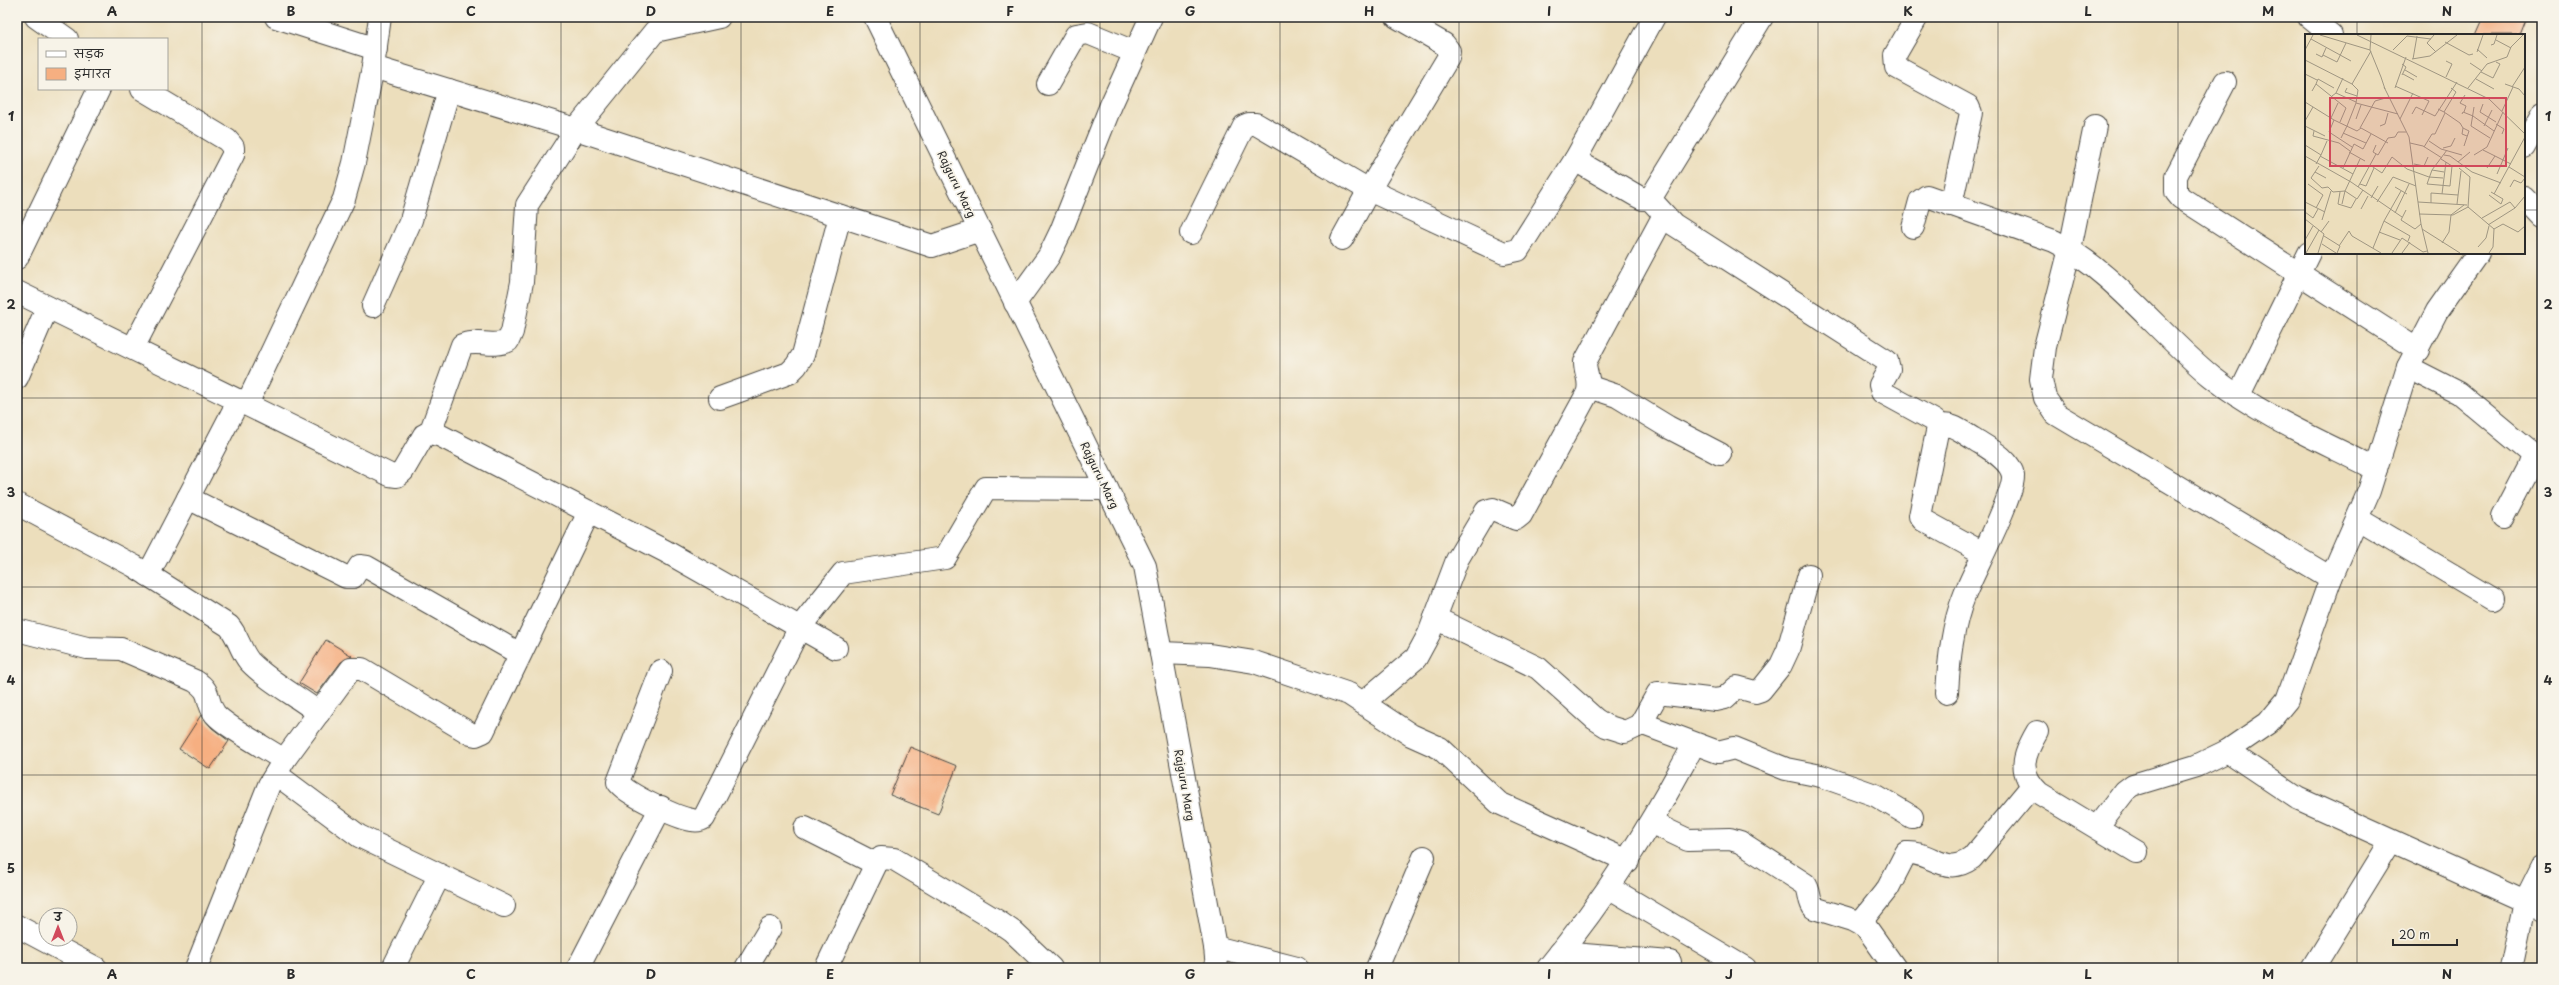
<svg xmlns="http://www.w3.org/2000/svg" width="2559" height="985" font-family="'Playpen Sans','Playpen Sans Deva',sans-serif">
<rect width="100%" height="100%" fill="#f7f3e8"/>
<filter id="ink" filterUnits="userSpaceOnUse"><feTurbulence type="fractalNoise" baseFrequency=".025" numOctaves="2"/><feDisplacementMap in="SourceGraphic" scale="8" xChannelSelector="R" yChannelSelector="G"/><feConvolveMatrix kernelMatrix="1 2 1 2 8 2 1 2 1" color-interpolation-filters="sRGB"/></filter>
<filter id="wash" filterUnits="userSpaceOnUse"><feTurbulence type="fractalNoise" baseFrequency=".012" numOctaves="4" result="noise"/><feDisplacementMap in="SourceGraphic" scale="16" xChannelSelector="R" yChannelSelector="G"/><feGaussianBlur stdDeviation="0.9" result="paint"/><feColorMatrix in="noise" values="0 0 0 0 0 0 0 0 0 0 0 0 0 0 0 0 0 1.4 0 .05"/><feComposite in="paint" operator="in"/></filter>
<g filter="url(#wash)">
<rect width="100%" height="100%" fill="#ecdebc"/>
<g id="blocks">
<g fill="#f6af81">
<polygon points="2484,17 2526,17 2519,35 2476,35"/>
<polygon points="326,640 352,656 341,662 317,694 299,683"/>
<polygon points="201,715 212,728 229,741 210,769 179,749"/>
<polygon points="910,747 957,766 938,814 890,795"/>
</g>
</g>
</g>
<g filter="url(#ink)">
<use href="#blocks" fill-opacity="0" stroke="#484641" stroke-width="1"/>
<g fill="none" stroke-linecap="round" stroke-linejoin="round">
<defs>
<g id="street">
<polyline points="36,17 67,39"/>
<polyline points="276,17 376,49"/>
<polyline points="380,17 373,67 576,129 932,246 980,230"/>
<polyline points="1917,17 1895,55 1896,67 1968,106 1971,113 1951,205"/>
<polyline points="2225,82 2176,176 2176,192 2181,198 2418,350"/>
<polyline points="1048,84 1076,35 1088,33 1134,52"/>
<polyline points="2095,126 2070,249 2045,347 2041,379 2045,398 2056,414 2331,578"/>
<polyline points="2524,147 2542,115"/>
<polyline points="1575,160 1637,196 1643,199 1652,196 1762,17"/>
<polyline points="1649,198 1673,224 1887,361 1889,369 1880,385 1882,392 1935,421 1938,427 1920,516 1923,520 1983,553"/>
<path d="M1913,227L1920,201L1927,196L2054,241C2111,269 2161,336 2212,377C2261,416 2321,441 2376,469"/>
<polyline points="1191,233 1244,126 1249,124 1256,124 1369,190 1504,253 1518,250 1575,160 1654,17"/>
<polyline points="1342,239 1369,190 1448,58 1449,51 1444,44 1397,17"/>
<polyline points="17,258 99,89"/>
<polyline points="17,292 390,475 397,476 403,471 424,435 430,433 441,436 665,551 836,648"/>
<polyline points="1015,303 1049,256 1061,231 1111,105 1151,17"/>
<polyline points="373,306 411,220 449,90"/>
<polyline points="133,348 233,155 233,147 227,140 142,89"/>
<polyline points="2408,367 2459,393 2530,452 2532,458 2529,467 2503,517"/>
<polyline points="17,378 47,308"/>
<polyline points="1590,387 1617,396 1668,427 1720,454"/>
<polyline points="2239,395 2309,253"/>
<polyline points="720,398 789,373 796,366 803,355 840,216"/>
<polyline points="247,404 344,199 354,163 373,67"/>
<path d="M1938,427C1951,421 1963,433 1974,439C1986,447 2011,459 2013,476C2014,496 1974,571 1965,594C1952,626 1949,660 1947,693"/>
<path d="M430,433L462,345C476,339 493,348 508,341L512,332L522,282L527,205L576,129L655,31L719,17"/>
<polyline points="188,498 346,577 353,577 360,566 367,567 520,654"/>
<path d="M17,504L134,566L229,626C238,636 240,650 249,661C268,681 297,696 319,713"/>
<polyline points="2358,519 2493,599"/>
<polyline points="148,575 239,400"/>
<polyline points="1435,618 1538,668 1595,719 1606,726 1625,732 1640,725 1646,725 1718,752 1734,748 1786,769 1821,776 1875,795 1912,817"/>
<path d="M17,630L87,648L121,649L195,681C213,692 205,701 215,714C225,726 269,750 284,760"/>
<polyline points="1161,653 1210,655 1254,662 1349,694 1411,735 1440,748 1499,803 1628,861"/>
<path d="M661,671L618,782C625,794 678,818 692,820C697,821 701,820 704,818L800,627L843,573L945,558L986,488L1107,489"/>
<path d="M1364,702L1416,658L1429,634L1457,560L1486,511L1493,509L1516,519L1521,515L1587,394C1592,382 1585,374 1585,362L1664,215"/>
<polyline points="1640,725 1658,693 1716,700 1725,698 1737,687 1755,692 1761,690 1781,665 1788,650 1809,575"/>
<path d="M2037,732C2023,756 2017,772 2039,793L2137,852"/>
<polyline points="2227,751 2297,798 2525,901 2542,911"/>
<polyline points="276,774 359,836 504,906"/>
<path d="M1652,823L1688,840L1730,839L1740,842L1805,884C1811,891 1808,902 1814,908L1853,920L1866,927L1895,968"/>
<polyline points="2097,827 2125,791 2133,785 2196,766 2227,751 2268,723 2287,700 2331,578 2369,491 2408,367 2437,311 2478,253"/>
<polyline points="805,828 876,864"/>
<polyline points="1610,888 1745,968"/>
<path d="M1860,923L1888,888L1906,853C1933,851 1944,878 1972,858L2032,786"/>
<polyline points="17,926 96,968"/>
<polyline points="1215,947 1297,968"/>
<polyline points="1560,953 1670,962"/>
<polyline points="196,968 269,785 284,760 351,669 362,669 471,734 476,735 483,732 589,512"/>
<polyline points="393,968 439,876"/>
<polyline points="578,968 661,807"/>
<polyline points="746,968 770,928"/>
<polyline points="826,968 876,864 881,858 894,859 999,922 1012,931 1051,968"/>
<polyline points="1377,968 1424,857"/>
<path d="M1548,968C1608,895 1650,827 1694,744"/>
<polyline points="2313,968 2391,841"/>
<polyline points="2511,968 2525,901 2542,867"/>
</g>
<g id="secondary">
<polyline points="875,17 1145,566 1215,947 1217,968"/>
<polyline points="2309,17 2331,35"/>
<polyline points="2524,197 2542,216"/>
</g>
</defs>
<use href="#street" stroke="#484641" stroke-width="24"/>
<use href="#secondary" stroke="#484641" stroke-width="24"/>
<use href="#street" stroke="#fff" stroke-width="22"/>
<use href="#secondary" stroke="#fff" stroke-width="22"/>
</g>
</g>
<path fill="none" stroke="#2b2b2b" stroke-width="1" stroke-opacity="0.55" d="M202,17V968M381,17V968M561,17V968M741,17V968M920,17V968M1100,17V968M1280,17V968M1459,17V968M1639,17V968M1818,17V968M1998,17V968M2178,17V968M2357,17V35M17,210H2306M2524,210H2542M2357,253V968M17,398H2542M17,587H2542M17,775H2542"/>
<g text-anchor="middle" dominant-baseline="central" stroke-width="3.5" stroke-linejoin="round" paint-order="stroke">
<g font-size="11" fill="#2b2b2b" stroke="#f7f3e8">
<text transform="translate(957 184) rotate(64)">Rajguru Marg</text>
<text transform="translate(1100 475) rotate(64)">Rajguru Marg</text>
<text transform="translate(1185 785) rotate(80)">Rajguru Marg</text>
</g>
</g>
<g transform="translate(2305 34)">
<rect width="220" height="220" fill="#ecdebc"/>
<path fill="none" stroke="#9f9682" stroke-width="1" d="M15,1L65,16L76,43M52,1L184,65L220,100M129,1L122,9L131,18M6,5L46,27M191,6L206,14M140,8L164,21L168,20M186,11L189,10L192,1M172,15L182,24M0,16L8,1M65,16L66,1M88,16L102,2L126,5M172,18L178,1M11,20L17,23L21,14M18,21L32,28L41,9M107,25L125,22L152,1M108,25L112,2M0,26L47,50L66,17M165,29L177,37M97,30L101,33L97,41M100,36L112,43M176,38L188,44L195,30L191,28M0,40L12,46M98,40L109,46M76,43L80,55M141,43L147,30L141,27M171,45L189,55M11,50L13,45L29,54M47,50L53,56L51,69L93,80M200,50L214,55L220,62M90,52L124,67L117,81M79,53L104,103L116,190L123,219M207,53L220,33M42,54L40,58L52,62M90,54L101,23M163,54L182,30L202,23L206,13L218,1M7,57L11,50L41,74L35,88M31,59L38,44M27,62L31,59L51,68M0,68L29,86L52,97L56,94L83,109M178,70L175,78L191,88M169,73L166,92L185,104M133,75L139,78L151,58L146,54M197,77L208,53M139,78L155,89L158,94L157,100L162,102M159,78L161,72L155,69L160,61M107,80L111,73L130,82L152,48M157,80L158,78L168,82L189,97M26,84L33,69M51,85L56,71M95,85L108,59M29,86L24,98L47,113M0,87L8,73M191,90L199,95L197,100M0,92L20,102M42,92L51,69M75,92L80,90L83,79M179,92L187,76M55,94L70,67L84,63M158,94L164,97L159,112M9,97L8,102L34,109L45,117M38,99L61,109M36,104L42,92M124,107L136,115L157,121M105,109L118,112L137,124M0,111L16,121L11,130M71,111L68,118L73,121L83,104L90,103L93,98H101M119,113L127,100H130L140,79M138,114L146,112L150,104M178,116L206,130M44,118L60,127M16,121L22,107M139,121L145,122L167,138L196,149M169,121L182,113L198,78M0,122L46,148L97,183M15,122L48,140M136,125L147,132L145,152L122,150L127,136L142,116M153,128L165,118M109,130L119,132L123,123M65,131L77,139L87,123L102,135L124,143L138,144M14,132L6,144L17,154L23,153L28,158L40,157L52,165L58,156M204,133L220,143M38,134L49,110L58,115L66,100M154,134L165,143L163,173L189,195M182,134L190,122M127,136L139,138M10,138L21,144M192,140L203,114M3,150L18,161L11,174M55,150L61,152L69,134M53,153L71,120M90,153L102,160M205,153L209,146L216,149L220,144M96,157L79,187L105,202L103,207M35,158L33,170L46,174L51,165M186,158L198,165L196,170M137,160L141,128M189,160L220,103M184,161L196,170M66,164L73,152M0,168L20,178M72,168L88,143L111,152M113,168L162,171M126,169V159L153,161M37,170L40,157L55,125M152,170L156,137M56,175L63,162M101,176L96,186L110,195L116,190M0,178L8,184L13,175M90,179L104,150M114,180L148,181L163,173M177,184L205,168L210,174M0,185L19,200L13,219M17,186L26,157M183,191L210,174L220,162M117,195L155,219M16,198L24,187M74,198L95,206M19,202L35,212L32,219M0,206L8,192M137,209L144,198L146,181L159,171M17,210L31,219M34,212L44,197L47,202L76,219M173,213L181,204L184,192M68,214L79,187M1,219L14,196M87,219L97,204L118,218L122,217M97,219L105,208M184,219L188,213L189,195L198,190L213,198L220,192"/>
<path fill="#d1495b" fill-opacity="0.15" stroke="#d1495b" stroke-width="2" d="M25,64H201V132H25Z"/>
<rect width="220" height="220" fill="none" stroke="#2b2b2b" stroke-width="2"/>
</g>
<rect width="2559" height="985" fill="none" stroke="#f7f3e8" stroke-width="44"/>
<rect x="38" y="38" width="130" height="52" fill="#f7f3e8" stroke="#a5a39c"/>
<rect x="46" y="51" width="20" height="6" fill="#ffffff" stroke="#a5a39c"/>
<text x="74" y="58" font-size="12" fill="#2b2b2b">सड़क</text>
<rect x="46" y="68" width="20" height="12" fill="#f6af81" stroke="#a5a39c"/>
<text x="74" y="78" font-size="12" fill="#2b2b2b">इमारत</text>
<g transform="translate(58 927)"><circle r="19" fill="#f7f3e8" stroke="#a5a39c"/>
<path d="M0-3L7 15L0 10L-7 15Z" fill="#d1495b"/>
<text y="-6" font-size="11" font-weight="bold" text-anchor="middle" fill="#2b2b2b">उ</text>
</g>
<path d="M2393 939v6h64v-6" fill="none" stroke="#2b2b2b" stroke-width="2"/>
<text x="2399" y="939" font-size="12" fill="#2b2b2b" stroke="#f7f3e8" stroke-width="3" paint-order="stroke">20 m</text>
<rect x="22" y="22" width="2515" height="941" fill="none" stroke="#2b2b2b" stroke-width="1.5"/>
<g font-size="13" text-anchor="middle" font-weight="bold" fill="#2b2b2b">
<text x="112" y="16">A</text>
<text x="291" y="16">B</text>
<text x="471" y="16">C</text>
<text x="651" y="16">D</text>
<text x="830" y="16">E</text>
<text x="1010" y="16">F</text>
<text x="1190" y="16">G</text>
<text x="1369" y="16">H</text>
<text x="1549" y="16">I</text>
<text x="1729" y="16">J</text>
<text x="1908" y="16">K</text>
<text x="2088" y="16">L</text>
<text x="2268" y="16">M</text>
<text x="2447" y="16">N</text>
<text x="11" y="121">1</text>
<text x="2548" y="121">1</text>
<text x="11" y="309">2</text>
<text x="2548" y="309">2</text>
<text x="11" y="497">3</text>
<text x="2548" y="497">3</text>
<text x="11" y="685">4</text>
<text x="2548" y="685">4</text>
<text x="11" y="873">5</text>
<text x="2548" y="873">5</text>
<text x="112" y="979">A</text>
<text x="291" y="979">B</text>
<text x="471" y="979">C</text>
<text x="651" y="979">D</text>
<text x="830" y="979">E</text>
<text x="1010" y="979">F</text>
<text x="1190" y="979">G</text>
<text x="1369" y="979">H</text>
<text x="1549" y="979">I</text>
<text x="1729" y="979">J</text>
<text x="1908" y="979">K</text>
<text x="2088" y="979">L</text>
<text x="2268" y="979">M</text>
<text x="2447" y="979">N</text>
</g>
</svg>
